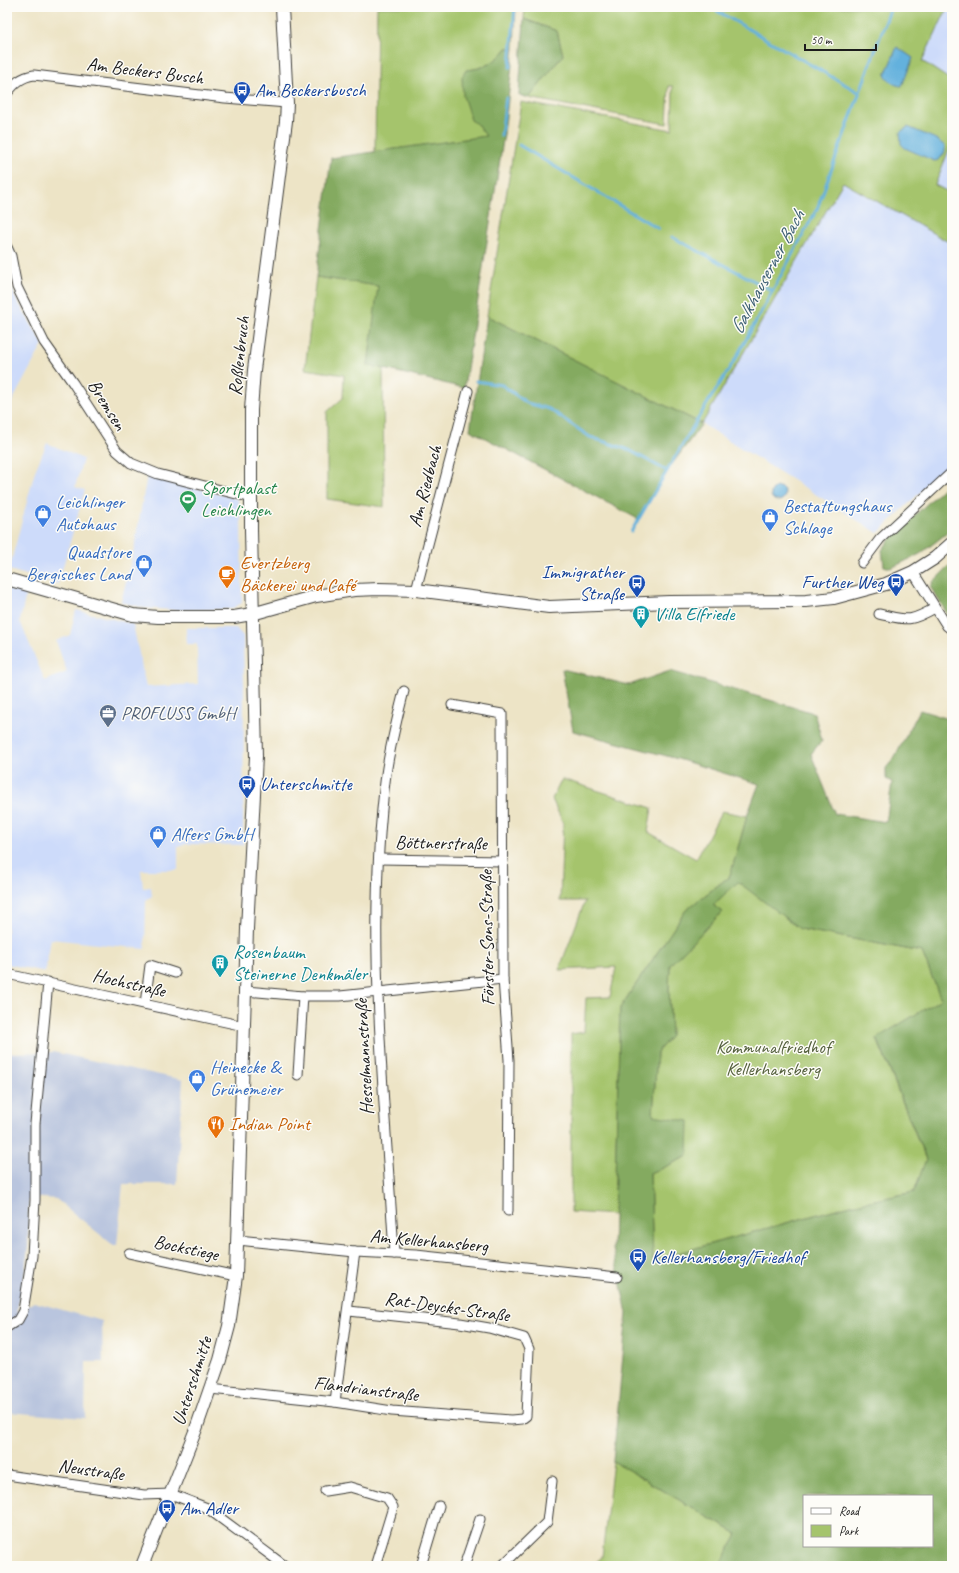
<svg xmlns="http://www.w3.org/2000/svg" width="959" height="1573" font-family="Caveat,sans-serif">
<rect width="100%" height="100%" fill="#fdfcf7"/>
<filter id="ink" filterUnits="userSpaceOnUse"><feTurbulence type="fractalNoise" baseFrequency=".025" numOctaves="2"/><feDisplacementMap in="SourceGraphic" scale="8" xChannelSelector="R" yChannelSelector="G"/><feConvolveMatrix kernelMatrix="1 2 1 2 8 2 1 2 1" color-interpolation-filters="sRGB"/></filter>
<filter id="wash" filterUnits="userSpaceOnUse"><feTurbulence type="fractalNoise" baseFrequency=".012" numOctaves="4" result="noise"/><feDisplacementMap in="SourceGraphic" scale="16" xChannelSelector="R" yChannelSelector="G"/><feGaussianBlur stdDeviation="0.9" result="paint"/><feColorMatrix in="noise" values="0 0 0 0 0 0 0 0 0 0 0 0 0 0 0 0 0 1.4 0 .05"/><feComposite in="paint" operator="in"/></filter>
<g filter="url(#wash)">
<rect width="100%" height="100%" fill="#ede4c6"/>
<g fill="#cddbfa">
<polygon points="948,7 952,7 952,81 921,62"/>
<polygon points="952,142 952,194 935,185"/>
<polygon points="844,181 952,244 952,462 878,533 702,424"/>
<polygon points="7,267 15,297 43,344 7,411"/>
<polygon points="47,443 83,459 75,487 85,490 58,584 9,570 35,471"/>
<polygon points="147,475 238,499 241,514 242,603 231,609 173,610 145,608 121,602 134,549"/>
<polygon points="7,589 26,594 20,621 45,681 67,672 56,641 70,635 76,610 133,624 146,687 198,684 197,644 186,644 186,628 236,628 243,636 244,685 243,845 186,844 178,847 178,870 141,870 143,888 151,887 152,896 146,900 145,949 51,939 45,972 7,964"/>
</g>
<polygon fill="#b9c5de" points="53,1052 183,1080 177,1184 123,1184 117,1245 113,1245 56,1199 29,1197 28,1247 23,1286 16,1313 34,1302 102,1321 103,1362 86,1362 85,1418 7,1412 7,1053"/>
<g fill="#a5c46c" stroke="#607044">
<path d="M377,7H516L514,48H507C497,62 483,69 467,70L471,120L478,125L487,136L375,152Z"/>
<polygon points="525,7 948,7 922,61 952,81 952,142 935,185 952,194 952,244 843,182 702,424 487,316 521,102 672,130 673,86 669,86 667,124 529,98 563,55 557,31 524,19"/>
<polygon points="316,277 379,286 368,365 383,369 384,507 327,499 327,412 343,398 344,375 305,369"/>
<polygon points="562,779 652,808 648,832 696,859 722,811 747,816 730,876 686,910 620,1008 614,1215 571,1212 571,1034 584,1032 586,998 610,997 616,967 559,970 585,901 560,901 563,823 552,799"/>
<polygon points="738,881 800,929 922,952 941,999 877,1039 926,1160 914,1192 851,1205 653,1260 650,1174 688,1156 653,1115 657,1052 671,1036 669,988 670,965 722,912 713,905"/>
<polygon points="613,1461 737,1534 719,1566 592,1566 602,1557"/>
</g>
<g fill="#84aa60" stroke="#50633e" fill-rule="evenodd">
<polygon points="524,19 557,31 563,55 529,98 519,95"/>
<path d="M507,48H514L504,134L464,388L368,365L378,286L316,277L331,158L486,136L478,125L471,120L463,96L462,77L466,70C483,69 497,62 507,48Z"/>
<polygon points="487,316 702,424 667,471 638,519 470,430"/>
<polygon points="952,480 952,526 947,533 920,554 891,568 884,566 882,550 891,538"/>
<polygon points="952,563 952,621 931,588 933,582"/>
<path d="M562,669L629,685L670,671L814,713L822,740L811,754L835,814L886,822L892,782L886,779V768L893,760L920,710L952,720V1566H719L737,1534L613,1461L627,1313L613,1249L620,1008L686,910L730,876L747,816L759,784L678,759L573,731ZM738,882L800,929L922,952L941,999L877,1038L926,1159L914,1192L851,1205L653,1260L650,1174L688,1156L689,1121L653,1115L657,1052L671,1036L669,988L670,965L722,912L713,905ZM804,1496H932V1546H804Z"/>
</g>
<g fill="#63b1dd" stroke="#40667c">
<path d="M897,47L913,58L902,86C895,86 888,81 885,75Z"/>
<polygon points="908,127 936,139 945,146 945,152 939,160 934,161 905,148 901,144 900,132"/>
<circle cx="778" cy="494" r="7"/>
</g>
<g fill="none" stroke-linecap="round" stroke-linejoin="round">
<g stroke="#63b1dd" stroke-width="3">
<polyline points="710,7 860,93"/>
<polyline points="510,67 515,7"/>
<polyline points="501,136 506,98"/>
<polyline points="519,145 659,229"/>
<polyline points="672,237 773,291"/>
<polyline points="476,381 502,385 527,403 549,409 590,437 629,450 667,471"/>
<polyline points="631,532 697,420 736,358 817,209 891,7"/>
</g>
</g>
</g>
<g filter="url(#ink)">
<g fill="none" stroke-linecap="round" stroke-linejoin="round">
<defs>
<g id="street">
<path d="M7,93C15,83 21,77 34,75L225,98L287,103"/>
<polyline points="7,247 11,256 17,287 44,342 73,383 117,451 131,463 158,474 252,498"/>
<polyline points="862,563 880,539 952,472"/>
<polyline points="913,572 947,626 952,630"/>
<polyline points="416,590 468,391"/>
<path d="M879,614C908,620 908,623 935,608"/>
<polyline points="452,705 502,714 503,979 509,1060 508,1211"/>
<polyline points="379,859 503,861"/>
<polyline points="7,974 244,1026"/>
<polyline points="245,991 303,996 340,996 503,979"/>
<polyline points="145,1004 150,965 175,973"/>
<polyline points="298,1075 303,996"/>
<polyline points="238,1240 355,1252 416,1255 617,1277"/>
<polyline points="129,1253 236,1276"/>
<path d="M394,1254C385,1095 365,933 386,774C390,746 397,719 404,691"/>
<polyline points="7,1327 18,1320 23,1311 32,1256 35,1200 35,1124 48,982"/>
<polyline points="210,1389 335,1402 392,1411 511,1420 522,1419 526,1416 529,1349 524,1338 489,1328 460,1323 349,1311"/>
<polyline points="335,1402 355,1252"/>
<polyline points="7,1475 144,1495 171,1494 207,1508 285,1566"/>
<polyline points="325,1491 350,1487 387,1498 393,1507 375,1566"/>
<polyline points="421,1566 439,1506"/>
<polyline points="464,1566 480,1519"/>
<polyline points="502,1566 547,1522 552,1481"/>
</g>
<g id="secondary">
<polyline points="7,579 133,615 158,617 234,617 252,614 316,596 354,590 379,589 416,590 549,607 669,602 806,601 834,598 886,584 913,572 935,558 952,543"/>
<polyline points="142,1566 196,1429 220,1360 229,1326 236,1276 247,929 256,756 251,530 251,410 254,370 286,121 287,103 282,7"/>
</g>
</defs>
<use href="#street" stroke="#3b3a36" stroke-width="11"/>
<use href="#secondary" stroke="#3b3a36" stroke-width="14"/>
<use href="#street" stroke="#fff" stroke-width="9"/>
<use href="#secondary" stroke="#fff" stroke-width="12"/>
</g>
</g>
<defs>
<symbol id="bus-pin" viewBox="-11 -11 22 30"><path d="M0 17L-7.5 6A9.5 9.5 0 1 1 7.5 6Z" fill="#1a4fb4" stroke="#fdfcf7"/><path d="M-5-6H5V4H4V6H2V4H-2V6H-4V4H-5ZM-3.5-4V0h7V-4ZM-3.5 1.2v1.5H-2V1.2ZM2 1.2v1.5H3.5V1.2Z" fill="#fff"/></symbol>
<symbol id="stadium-pin" viewBox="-11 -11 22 30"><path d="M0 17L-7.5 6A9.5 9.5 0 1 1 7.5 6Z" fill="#2e9e5b" stroke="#fdfcf7"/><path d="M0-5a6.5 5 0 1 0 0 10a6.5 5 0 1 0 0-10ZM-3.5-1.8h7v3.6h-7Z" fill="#fff"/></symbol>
<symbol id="shop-pin" viewBox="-11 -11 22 30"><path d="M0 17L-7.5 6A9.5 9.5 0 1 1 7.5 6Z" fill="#3f7fe0" stroke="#fdfcf7"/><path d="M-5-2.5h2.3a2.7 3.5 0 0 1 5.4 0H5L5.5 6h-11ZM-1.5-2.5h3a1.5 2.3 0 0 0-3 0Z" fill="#fff"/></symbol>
<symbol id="cafe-pin" viewBox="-11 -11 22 30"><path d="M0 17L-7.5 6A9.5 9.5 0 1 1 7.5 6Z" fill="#e8710a" stroke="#fdfcf7"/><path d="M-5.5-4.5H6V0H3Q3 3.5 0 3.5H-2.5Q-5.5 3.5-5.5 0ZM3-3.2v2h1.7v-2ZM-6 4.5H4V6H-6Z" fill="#fff"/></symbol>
<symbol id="building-pin" viewBox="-11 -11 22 30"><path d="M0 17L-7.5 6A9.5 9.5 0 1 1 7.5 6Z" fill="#0f9aa8" stroke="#fdfcf7"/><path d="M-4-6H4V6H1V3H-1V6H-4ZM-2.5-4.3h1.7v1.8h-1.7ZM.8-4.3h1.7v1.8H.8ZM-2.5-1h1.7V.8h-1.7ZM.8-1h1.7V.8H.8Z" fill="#fff"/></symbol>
<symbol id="office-pin" viewBox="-11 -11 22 30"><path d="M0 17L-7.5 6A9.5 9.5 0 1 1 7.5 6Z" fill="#5c6f8a" stroke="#fdfcf7"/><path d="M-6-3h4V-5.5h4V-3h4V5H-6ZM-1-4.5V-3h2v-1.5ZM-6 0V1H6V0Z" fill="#fff"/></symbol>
<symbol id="restaurant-pin" viewBox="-11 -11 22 30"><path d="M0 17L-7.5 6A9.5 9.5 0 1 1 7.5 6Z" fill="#e8710a" stroke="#fdfcf7"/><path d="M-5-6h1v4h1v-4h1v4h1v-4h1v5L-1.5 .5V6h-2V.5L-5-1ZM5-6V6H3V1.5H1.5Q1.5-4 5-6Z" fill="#fff"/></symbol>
</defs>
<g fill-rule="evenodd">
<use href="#bus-pin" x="232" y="80" width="20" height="27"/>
<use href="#stadium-pin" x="178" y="489" width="20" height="27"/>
<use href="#shop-pin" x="33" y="503" width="20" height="27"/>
<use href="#shop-pin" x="760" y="507" width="20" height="27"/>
<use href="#shop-pin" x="134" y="553" width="20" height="27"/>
<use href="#cafe-pin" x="217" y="564" width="20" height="27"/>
<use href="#bus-pin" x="886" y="572" width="20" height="27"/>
<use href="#bus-pin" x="627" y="573" width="20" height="27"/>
<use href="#building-pin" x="631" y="604" width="20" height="27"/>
<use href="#office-pin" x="98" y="703" width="20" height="27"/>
<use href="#bus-pin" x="237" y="774" width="20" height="27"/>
<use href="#shop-pin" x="148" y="824" width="20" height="27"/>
<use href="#building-pin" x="210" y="953" width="20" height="27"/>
<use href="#shop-pin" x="187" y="1068" width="20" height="27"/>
<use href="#restaurant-pin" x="206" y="1114" width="20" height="27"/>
<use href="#bus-pin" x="628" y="1247" width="20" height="27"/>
<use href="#bus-pin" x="157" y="1498" width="20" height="27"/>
</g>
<g text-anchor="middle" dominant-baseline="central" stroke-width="3" stroke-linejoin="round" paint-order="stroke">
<g font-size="19" fill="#1c1c1c" stroke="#fdfcf7">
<text transform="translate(145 71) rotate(7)">Am Beckers Busch</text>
<text transform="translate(239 356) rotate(-84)">Roßlenbruch</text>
<text transform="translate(107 405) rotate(58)">Bremsen</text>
<text transform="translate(425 486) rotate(-75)">Am Riedbach</text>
<text transform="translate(441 843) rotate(1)">Böttnerstraße</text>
<text transform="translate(487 938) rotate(-91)">Förster-Sons-Straße</text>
<text transform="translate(129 983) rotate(13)">Hochstraße</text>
<text transform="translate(364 1057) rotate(-93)">Hesselmannstraße</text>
<text transform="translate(429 1241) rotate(5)">Am Kellerhansberg</text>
<text transform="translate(186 1248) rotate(12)">Bockstiege</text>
<text transform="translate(447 1307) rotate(8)">Rat-Deycks-Straße</text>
<text transform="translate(192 1381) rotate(-72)">Unterschmitte</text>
<text transform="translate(366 1389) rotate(7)">Flandrianstraße</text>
<text transform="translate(91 1470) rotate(8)">Neustraße</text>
</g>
<g font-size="19" fill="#164399" stroke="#fdfcf7" text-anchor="start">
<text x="255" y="90">Am Beckersbusch</text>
<text x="624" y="572" text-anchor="end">Immigrather<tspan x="624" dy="22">Straße</tspan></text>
<text x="883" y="582" text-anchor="end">Further Weg</text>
<text x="260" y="784">Unterschmitte</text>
<text x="651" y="1257">Kellerhansberg/Friedhof</text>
<text x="180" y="1508">Am Adler</text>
</g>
<g font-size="19" fill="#27864d" stroke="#fdfcf7" text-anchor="start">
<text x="201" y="488">Sportpalast<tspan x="201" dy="22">Leichlingen</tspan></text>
</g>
<g font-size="19" fill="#366cbe" stroke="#fdfcf7" text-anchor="start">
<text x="56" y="502">Leichlinger<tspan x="56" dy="22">Autohaus</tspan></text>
<text x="783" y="506">Bestattungshaus<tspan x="783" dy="22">Schlage</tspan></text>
<text x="131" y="552" text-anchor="end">Quadstore<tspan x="131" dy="22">Bergisches Land</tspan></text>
<text x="171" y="834">Alfers GmbH</text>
<text x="210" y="1067">Heinecke &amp;<tspan x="210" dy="22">Grünemeier</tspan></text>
</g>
<g font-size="19" fill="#c56008" stroke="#fdfcf7" text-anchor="start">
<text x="240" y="563">Evertzberg<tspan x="240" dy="22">Bäckerei und Café</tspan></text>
<text x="229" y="1124">Indian Point</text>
</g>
<g font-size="19" fill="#0d838f" stroke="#fdfcf7" text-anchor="start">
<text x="654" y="614">Villa Elfriede</text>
<text x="233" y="952">Rosenbaum<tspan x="233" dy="22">Steinerne Denkmäler</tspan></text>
</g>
<g font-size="19" fill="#4e5e75" stroke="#fdfcf7" text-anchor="start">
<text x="121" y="713">PROFLUSS GmbH</text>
</g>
<g font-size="19" fill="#535f3c" stroke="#fdfcf7">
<text x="773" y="1047">Kommunalfriedhof<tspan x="773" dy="22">Kellerhansberg</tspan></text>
</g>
<g font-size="20" font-style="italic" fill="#3c5f73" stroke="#fdfcf7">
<text transform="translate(767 272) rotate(-62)">Galkhauserner Bach</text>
</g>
</g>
<rect width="959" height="1573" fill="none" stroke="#fdfcf7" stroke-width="24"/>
<rect x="803" y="1495" width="130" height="52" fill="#fdfcf7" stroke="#a3a29f"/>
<rect x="811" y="1508" width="20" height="6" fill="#ffffff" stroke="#a3a29f"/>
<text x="839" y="1515" font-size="12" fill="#1c1c1c">Road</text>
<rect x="811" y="1525" width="20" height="12" fill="#a5c46c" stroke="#a3a29f"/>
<text x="839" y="1535" font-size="12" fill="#1c1c1c">Park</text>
<path d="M805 44v6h71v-6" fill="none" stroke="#1c1c1c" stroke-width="2"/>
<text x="811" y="44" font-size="12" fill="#1c1c1c" stroke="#fdfcf7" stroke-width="3" paint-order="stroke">50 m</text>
</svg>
